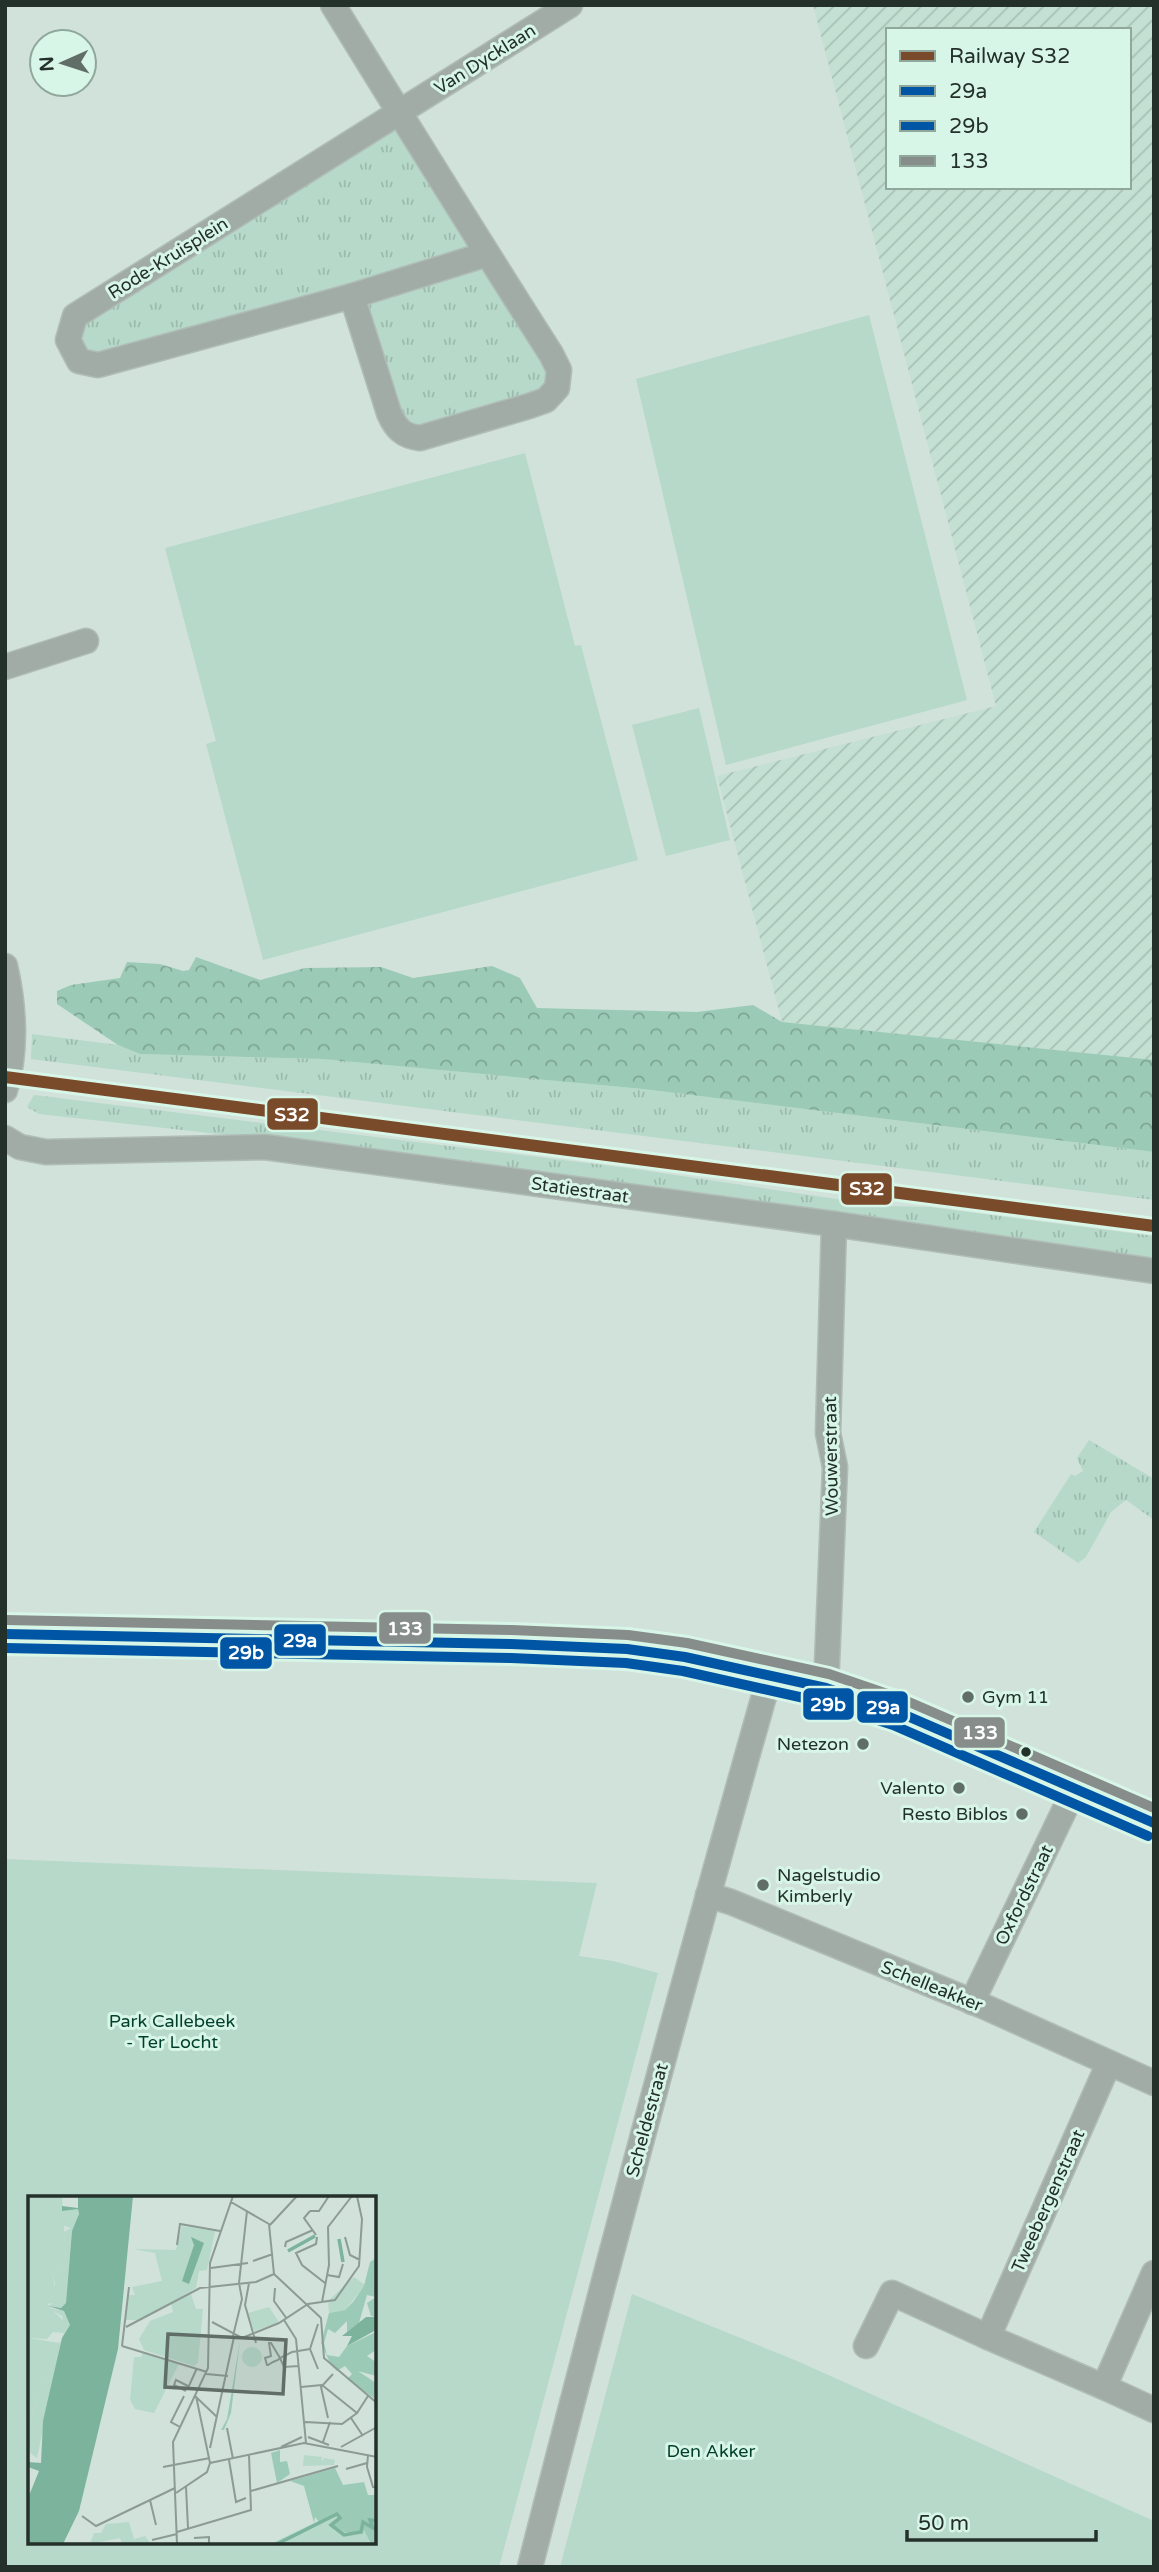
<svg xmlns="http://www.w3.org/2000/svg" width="1159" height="2572" font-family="'Varela Round',sans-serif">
<defs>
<pattern id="industrial-furrows" width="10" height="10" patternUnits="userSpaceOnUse" patternTransform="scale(1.75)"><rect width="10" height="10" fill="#c4e0d3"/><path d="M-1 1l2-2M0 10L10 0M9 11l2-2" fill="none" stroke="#a8c0b5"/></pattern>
<pattern id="grass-tufts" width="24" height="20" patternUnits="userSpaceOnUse" patternTransform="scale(1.75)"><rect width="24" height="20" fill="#b6d9c9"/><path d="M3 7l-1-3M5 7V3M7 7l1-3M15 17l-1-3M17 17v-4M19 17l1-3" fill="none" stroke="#9cbbad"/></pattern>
<pattern id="forest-crowns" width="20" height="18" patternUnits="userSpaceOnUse" patternTransform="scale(1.75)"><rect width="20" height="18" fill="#9bcbb6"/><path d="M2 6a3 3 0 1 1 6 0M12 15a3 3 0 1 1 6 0" fill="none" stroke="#7ea594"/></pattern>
</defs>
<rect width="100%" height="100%" fill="#d1e2da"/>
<path fill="url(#industrial-furrows)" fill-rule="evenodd" d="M813,5H1154V1060L782,1022L717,776L996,706ZM888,30H1129V187H888Z"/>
<g fill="url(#grass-tufts)">
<polygon points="399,112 557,388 407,436 352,297 98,365 71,328"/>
<polygon points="32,1034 118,1045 140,1054 322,1059 643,1089 1154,1152 1154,1200 31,1059"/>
<polygon points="34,1095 628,1168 884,1206 930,1207 1154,1236 1154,1261 271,1140 39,1114 27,1107"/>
<polygon points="1089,1440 1154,1479 1154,1520 1126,1500 1111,1512 1086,1557 1078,1563 1034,1532 1071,1474 1075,1476 1083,1471 1077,1458"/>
</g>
<polygon fill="url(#forest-crowns)" points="196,957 260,980 305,968 381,967 413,978 492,966 520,978 537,1008 697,1012 753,1005 782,1022 1154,1060 1154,1152 643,1089 322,1059 140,1054 118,1045 57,1004 57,991 71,985 120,978 127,962 160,964 183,971 189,970"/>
<g fill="#b6d9c9" fill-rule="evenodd">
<polygon points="304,237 314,267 284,277 281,266 292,262 286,243"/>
<polygon points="869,315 967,700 726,765 636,379"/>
<polygon points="525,453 575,646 581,645 638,860 263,960 206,744 216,741 165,548"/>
<polygon points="699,708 730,840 666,856 632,725"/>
<path d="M5,1859L597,1883L579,1956L613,1961L658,1973L499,2567H5ZM30,2198H374V2542H30Z"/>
<polygon points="632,2294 797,2361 1154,2521 1154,2567 560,2567"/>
</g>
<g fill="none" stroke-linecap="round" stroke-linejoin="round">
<defs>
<g id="minor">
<path d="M333,5C405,122 477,238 551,354L559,370L557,388L546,400L529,406L420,438C403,436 396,429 389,413L352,296L98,365L79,361L68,340L75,316L570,5"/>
<polyline points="352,296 487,254"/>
<polyline points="5,667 86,641"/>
<path d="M5,966C14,1005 17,1051 5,1090"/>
<polyline points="5,1138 20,1147 46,1152 265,1147 834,1224 1154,1271"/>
<polyline points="826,1688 835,1467 828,1433 834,1224"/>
<polyline points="708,1895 731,1902 983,2006 1154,2083"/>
<polyline points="972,2002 1075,1788"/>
<polyline points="1108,2065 988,2337 1104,2387 1154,2273"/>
<polyline points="866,2346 892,2293 988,2337"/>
<polyline points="1104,2387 1154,2410"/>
<path d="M530,2567C606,2268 686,1971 770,1675"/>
</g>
<polyline id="secondary" points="5,1634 511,1644 627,1649 685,1657 826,1688 898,1712 1154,1823"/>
</defs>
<use href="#minor" stroke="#b0bdb7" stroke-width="27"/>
<use href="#secondary" stroke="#b0bdb7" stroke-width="38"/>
<use href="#minor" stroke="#a1aca7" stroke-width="24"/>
<use href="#secondary" stroke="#95a19c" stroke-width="35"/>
<defs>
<polyline id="bus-1" points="5,1634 511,1644 627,1649 685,1657 826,1688 898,1712 1154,1823"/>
<polyline id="bus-2" points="5,1648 511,1658 626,1663 683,1671 822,1702 893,1725 1148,1836"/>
<polyline id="bus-3" points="5,1620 512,1630 628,1635 687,1643 829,1674 902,1699 1154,1808"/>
</defs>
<use href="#bus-1" stroke="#d8f6e8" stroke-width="16"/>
<use href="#bus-2" stroke="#d8f6e8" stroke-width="16"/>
<use href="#bus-3" stroke="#d8f6e8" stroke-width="16"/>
<use href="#bus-1" stroke="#0056a4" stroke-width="10"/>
<use href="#bus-2" stroke="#0056a4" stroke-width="10"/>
<use href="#bus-3" stroke="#878d8a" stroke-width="10"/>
<defs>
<polyline id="rail-1" points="5,1077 1154,1226"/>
</defs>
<use href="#rail-1" stroke="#d8f6e8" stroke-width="18"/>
<use href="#rail-1" stroke="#7a4b2a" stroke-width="12"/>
</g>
<g fill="#616e68" stroke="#d8f6e8" stroke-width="2.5">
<circle cx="968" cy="1697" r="7"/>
<circle cx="863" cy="1744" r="7"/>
<circle cx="959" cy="1788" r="7"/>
<circle cx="1022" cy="1814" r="7"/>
<circle cx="763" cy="1885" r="7"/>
</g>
<circle fill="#24302a" stroke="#d8f6e8" stroke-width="2.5" cx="1026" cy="1752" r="6"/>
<g text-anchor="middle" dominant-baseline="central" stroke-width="6" stroke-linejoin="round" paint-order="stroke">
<g font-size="18" fill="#24302a" stroke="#d8f6e8">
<text transform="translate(485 59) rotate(-32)">Van Dycklaan</text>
<text transform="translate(168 258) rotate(-32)">Rode-Kruisplein</text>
<text transform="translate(580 1190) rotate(8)">Statiestraat</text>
<text transform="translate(831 1456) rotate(-91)">Wouwerstraat</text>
<text transform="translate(1024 1895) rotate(-64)">Oxfordstraat</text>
<text transform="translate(932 1986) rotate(22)">Schelleakker</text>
<text transform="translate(647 2120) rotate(-75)">Scheldestraat</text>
<text transform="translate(1048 2201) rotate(-66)">Tweebergenstraat</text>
</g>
<g font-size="18" fill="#24302a" stroke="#d8f6e8" text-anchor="end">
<text x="982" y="1697" text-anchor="start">Gym 11</text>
<text x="849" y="1744">Netezon</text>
<text x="945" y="1788">Valento</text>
<text x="1008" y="1814">Resto Biblos</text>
<text x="777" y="1875" text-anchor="start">Nagelstudio<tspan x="777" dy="21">Kimberly</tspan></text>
</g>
<g font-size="18" fill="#003f2c" stroke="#d8f6e8">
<text x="172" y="2021">Park Callebeek<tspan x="172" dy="21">- Ter Locht</tspan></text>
<text x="711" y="2451">Den Akker</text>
</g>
</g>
<g transform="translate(28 2196)">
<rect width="348" height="348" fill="#d1e2da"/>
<path d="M326,81L337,89L317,114L301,117L300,105ZM12,177L24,179L16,180L0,231V181ZM309,316L314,319L313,332L317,336L336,334L343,348H242ZM101,326L106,343L117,340L123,348H94L92,342L62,348L66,337H73L78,328Z" fill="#b6d9c9"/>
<path d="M348,62V121L343,120L339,107L348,101L339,99L331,127L319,136V125L307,137L300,133L296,147L299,159L311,161L319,150L348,136V154L339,160L348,166V180L330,175L348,187L346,202L319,183L324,178L317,170L309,175L303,169L293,147L301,117L317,114L325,106L336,90L342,66ZM212,145L203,217L196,234H193L199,223ZM252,254V266L259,265L262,278L249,287L243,257ZM307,272L315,289L336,286L340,299H348V348H343L336,334L334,338L316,336L306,330L304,326L314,322L310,316L291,326L287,321L286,327L276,290L262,285Z" fill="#9bcbb6"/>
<path d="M50,12L51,24L44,35L38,107L33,112L20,110L25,107L27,88L24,77L38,63L36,36L43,32L34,29V15ZM21,112L36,115L42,129L34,142L9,262L2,257L0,231L16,180L24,179L0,181V142L32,147L37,135L34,120Z" fill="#b6d9c9"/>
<path d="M241,111L251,126L226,135L220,117Z" fill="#b6d9c9"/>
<path d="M0,0H34L38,63L24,77L28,97L25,107L19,108L40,130L36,137L25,136L19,143L0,142ZM154,30L187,35L179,74L171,75L168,92L113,124H97L101,99H107L104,91L134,85L127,57L105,53L148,54ZM163,98L168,113H175L170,167L166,170L116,154L111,143L122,125L145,116L143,107ZM214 161a10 10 0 1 1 20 0a10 10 0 1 1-20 0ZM115,156L151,168L126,217L107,213L102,204L106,161H113ZM276,259L294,261V266L296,262L307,264L306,269L275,270Z" fill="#b6d9c9"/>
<path d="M50,0H105L90,153L51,315L35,348H0V302L11,275L0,271V266L13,267L15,225L34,142L42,129L36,115L20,110L33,112L38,107L44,35L51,18L50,13L34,15V10L50,12ZM163,41L176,47L161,88L154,85L166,49ZM338,121H348V134L319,150L324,140H314Z" fill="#7cb39c"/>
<path fill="none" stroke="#7cb39c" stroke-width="3.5" d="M79,0V125L84,129M311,43L315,66M260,55L287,40M40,147L84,129M249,348L309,318L312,322L303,329L316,339L333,336L335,326L345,332L342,324L349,325"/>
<path fill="none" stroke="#8c9b94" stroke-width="2" d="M203,6L241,28L246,78L293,122L296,162L349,207M282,15L276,22L288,39M282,15H291L301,0M242,29L269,0M289,41L288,48L268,57L274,69L297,87M317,41L322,59L332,64M149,49L152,28L192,35M257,51L258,46L285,34M225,65L245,58M183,72L220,67M299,79L311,81L315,68M221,87L217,109L228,147M247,92L246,105L259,123M294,106L301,69L300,31L324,0M256,124L268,143L278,247M184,126L214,142L251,127L280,108L307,104L331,70L334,23L329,0M290,128L282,153L290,173M98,131L172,92L228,86L246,78M205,140L214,103L211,87L219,15M94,150L179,176M94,150L101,91M271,170L256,171L252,162L243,147H241L243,160L237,162L239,169H240L245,166L250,164L252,162L264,156L282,153M178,178L200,180M294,189L329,217M273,191L294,189M160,192L169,172M158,195L146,189L148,184L160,190M168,201L189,221M300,222L293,191L305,178M323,222L335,240M277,226L314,228L329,217L340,200M152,231L143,226L156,200M199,232L205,263M280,241L301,249M295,246L302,226M253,251L274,241M313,251L349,231M182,252L206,141M340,259L339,271L345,291H349M201,264L208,306L218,302M182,267L276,247L349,261M135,271L182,262M318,273L339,267M158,291L160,332M223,295L310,270M148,297L179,276L182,267L168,200M122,304L128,329M54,320L68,330L147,292M149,336L223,314L221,259M166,342L181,341V348M124,344L149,338M149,348L145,246L180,172L182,67L205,0"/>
<path fill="#616e68" fill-opacity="0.15" stroke="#616e68" stroke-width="3.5" d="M140,138L258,144L255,198L137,191Z"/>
<rect width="348" height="348" fill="none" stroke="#24302a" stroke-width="3.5"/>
</g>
<g stroke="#d8f6e8" stroke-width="2.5">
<rect x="266" y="1097" width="53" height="34" rx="7" fill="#7a4b2a"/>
<rect x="840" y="1172" width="53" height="34" rx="7" fill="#7a4b2a"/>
<rect x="378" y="1611" width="54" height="34" rx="7" fill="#878d8a"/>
<rect x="273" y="1623" width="54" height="34" rx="7" fill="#0056a4"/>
<rect x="219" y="1636" width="54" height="34" rx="7" fill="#0056a4"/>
<rect x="802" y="1687" width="53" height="34" rx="7" fill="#0056a4"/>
<rect x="856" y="1690" width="53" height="34" rx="7" fill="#0056a4"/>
<rect x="953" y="1716" width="53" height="33" rx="7" fill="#878d8a"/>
</g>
<g font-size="19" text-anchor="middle" font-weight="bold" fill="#fff">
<text x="292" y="1121">S32</text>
<text x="867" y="1195">S32</text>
<text x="405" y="1635">133</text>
<text x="300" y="1647">29a</text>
<text x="246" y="1659">29b</text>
<text x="828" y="1711">29b</text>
<text x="883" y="1714">29a</text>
<text x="980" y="1739">133</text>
</g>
<rect width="1159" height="2572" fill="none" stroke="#24302a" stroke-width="14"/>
<rect x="886" y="28" width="245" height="161" fill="#d8f6e8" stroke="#90a79c" stroke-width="2"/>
<rect x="900" y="51" width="35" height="10" fill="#7a4b2a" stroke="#90a79c" stroke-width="2"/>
<text x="949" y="63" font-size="21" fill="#24302a">Railway S32</text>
<rect x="900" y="86" width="35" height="10" fill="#0056a4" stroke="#90a79c" stroke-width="2"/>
<text x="949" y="98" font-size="21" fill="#24302a">29a</text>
<rect x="900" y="121" width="35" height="10" fill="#0056a4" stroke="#90a79c" stroke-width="2"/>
<text x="949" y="133" font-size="21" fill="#24302a">29b</text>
<rect x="900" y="156" width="35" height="10" fill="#878d8a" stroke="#90a79c" stroke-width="2"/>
<text x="949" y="168" font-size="21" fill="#24302a">133</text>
<g transform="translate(63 63) rotate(267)"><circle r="33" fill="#d8f6e8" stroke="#90a79c" stroke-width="2"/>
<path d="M0-5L12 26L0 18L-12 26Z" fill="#616e68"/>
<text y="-10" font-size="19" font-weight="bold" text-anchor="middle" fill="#24302a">N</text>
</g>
<path d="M907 2530v10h189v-10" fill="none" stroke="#24302a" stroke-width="3.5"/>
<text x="918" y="2530" font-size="21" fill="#24302a" stroke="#d8f6e8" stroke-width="5" paint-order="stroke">50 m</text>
</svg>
